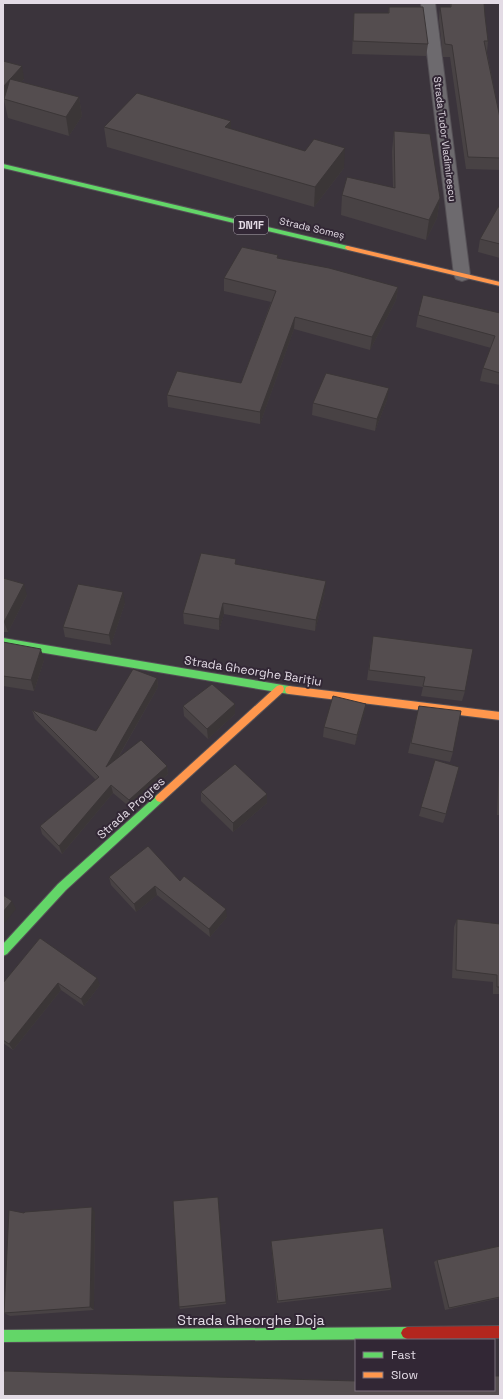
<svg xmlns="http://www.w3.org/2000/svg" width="503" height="1399" font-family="'Space Grotesk',sans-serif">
<rect width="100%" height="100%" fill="#3b343c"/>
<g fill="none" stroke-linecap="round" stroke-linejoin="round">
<defs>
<polygon id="street" points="421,3 435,3 470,275 468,279 462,281 456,279 454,275"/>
<g id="fast">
<polygon points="3,164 348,246 351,248 348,250 3,168"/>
<polygon points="3,638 289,686 292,687 293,690 292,693 289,694 3,646"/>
<polygon points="160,794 163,795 165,798 163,801 66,890 7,954 3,956 3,944 58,884 157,795"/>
<polygon points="407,1327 411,1329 413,1333 411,1337 407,1339 3,1342 3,1330"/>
</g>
<g id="slow">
<polygon points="346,246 348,246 500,282 500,286 348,250 345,248"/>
<polygon points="280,685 283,686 284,689 283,692 163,801 160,802 157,801 155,798 157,795 277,686"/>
<polygon points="289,686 500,712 500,720 289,694 286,693 285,690 286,687"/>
</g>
<polygon id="jam" points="500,1326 500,1338 407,1339 403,1337 401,1333 403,1329 407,1327"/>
</defs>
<use href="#street" stroke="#555056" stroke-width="2"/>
<use href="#fast" stroke="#555056" stroke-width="2"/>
<use href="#slow" stroke="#555056" stroke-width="2"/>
<use href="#jam" stroke="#555056" stroke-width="2"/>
<use href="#street" fill="#6d6a6e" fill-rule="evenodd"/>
<use href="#fast" fill="#63d668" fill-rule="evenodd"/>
<use href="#slow" fill="#ff974d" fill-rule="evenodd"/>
<use href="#jam" fill="#b3261e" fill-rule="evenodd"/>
</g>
<g fill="#484244">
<polygon points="450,3 484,3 485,16 488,41 487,52 500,118 500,170 466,169 450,57 443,57 439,20 440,7 450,7"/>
<polygon points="389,7 428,44 426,56 352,54 354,13 388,13"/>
<polygon points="3,61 24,79 21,82 79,97 82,116 69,136 8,118 4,100 3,102"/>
<polygon points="231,121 231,129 305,151 344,168 314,207 107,147 104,127"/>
<polygon points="394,131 440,198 437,218 426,240 341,215 342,195 393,187 392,151"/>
<polygon points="500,207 500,258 478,252 480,239"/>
<polygon points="278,255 278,258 398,287 396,300 370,350 294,329 260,424 168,407 167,395 241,383 271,302 224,291 224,278"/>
<polygon points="500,313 500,385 480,381 483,368 491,348 416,327 418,315"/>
<polygon points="387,400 375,431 312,415 313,403"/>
<polygon points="236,564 325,592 315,631 224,614 219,630 184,624 183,613"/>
<polygon points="3,578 27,595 8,632 3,632"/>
<polygon points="125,603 111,645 65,637 63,627"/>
<polygon points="373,636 465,691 462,701 421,696 423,687 367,680"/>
<polygon points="3,642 44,660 34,691 3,686"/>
<polygon points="157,678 158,687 118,758 167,766 168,774 131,808 113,793 62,854 42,834 40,826 96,780 35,719 32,710 96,731"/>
<polygon points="366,704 364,714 355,745 323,737 324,727"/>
<polygon points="183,706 235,714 208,739 184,716"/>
<polygon points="419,706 453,752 450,762 408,753"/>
<polygon points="500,743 500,815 497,815"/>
<polygon points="435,760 446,814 443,823 419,816"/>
<polygon points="201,792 267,794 267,803 233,832 201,801"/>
<polygon points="109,877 180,881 227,917 210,937 157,895 136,912 111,885"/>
<polygon points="457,919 500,924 500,994 493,994 493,982 452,978 454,927"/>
<polygon points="40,938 100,985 84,1006 61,990 13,1050 3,1043 3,983"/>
<polygon points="218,1201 226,1304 180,1309 179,1307"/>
<polygon points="95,1212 94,1310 10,1316 4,1313 24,1213"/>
<polygon points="271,1241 392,1288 390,1290 277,1303 271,1244"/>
<polygon points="500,1246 500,1298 445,1310 434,1262 437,1260"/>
</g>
<g fill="#3b3637">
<polygon points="22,66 24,79 5,99 4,99 4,100 3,102 3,87"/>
<polygon points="79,97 82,116 69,136 66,117"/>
<polygon points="231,121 231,141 225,127"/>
<polygon points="345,148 344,168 314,207 315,187"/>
<polygon points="440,198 437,218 426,240 429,220"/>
<polygon points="398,287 396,300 370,350 372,337"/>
<polygon points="295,317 294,329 260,424 260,412"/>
<polygon points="389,388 387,400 375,431 377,419"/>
<polygon points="326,581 325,592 315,631 316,620"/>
<polygon points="24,584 27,595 8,632 4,622"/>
<polygon points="123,592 125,603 111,645 109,635"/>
<polygon points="223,603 224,614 219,630 219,619"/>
<polygon points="41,649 44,660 34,691 31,680"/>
<polygon points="157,678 158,687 108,775 106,767"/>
<polygon points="235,704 235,714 208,739 207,729"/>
<polygon points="366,704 364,714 355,745 357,735"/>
<polygon points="167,766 168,774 131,808 129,800"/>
<polygon points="111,785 113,793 62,854 59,846"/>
<polygon points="267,794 267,803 233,832 233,823"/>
<polygon points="155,886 157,895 136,912 134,904"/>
<polygon points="12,901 16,909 3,925 3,912"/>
<polygon points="226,909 227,917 210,937 209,929"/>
<polygon points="97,978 100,985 84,1006 81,999"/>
<polygon points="58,983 61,990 13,1050 9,1044"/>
<polygon points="92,1207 95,1212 94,1310 90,1307"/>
</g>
<g fill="#544d4f" stroke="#3b3637">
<polygon points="451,3 484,3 485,16 488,41 484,41 500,118 500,158 468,157 452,45 445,44 440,7 451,7"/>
<polygon points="389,7 423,7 428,44 353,41 354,13 389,13"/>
<polygon points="3,61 22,66 3,87"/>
<polygon points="10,79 79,97 66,117 4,99"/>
<polygon points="137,93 231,121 225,127 305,151 314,139 345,148 315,187 104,127"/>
<polygon points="394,131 430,134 440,198 429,220 342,195 347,177 395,188"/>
<polygon points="498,207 500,207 500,244 480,239"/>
<polygon points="242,247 278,255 277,258 329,268 398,287 372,337 295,317 260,412 167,395 177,371 241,383 276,291 224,278"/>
<polygon points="423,295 500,313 500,373 483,368 495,336 418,315"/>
<polygon points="326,373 389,388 377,419 313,403"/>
<polygon points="201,553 236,559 235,564 326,581 316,620 223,603 219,619 183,613"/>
<polygon points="3,578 24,584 4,622 3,621"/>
<polygon points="78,584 123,592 109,635 63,627"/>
<polygon points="373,636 473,649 465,691 423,686 425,677 369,670"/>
<polygon points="3,642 41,649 31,680 3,676"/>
<polygon points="133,669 157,678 106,767 141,740 167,766 129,800 111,785 59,846 40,826 99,777 32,710 96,731"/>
<polygon points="212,684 235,704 207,729 183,706"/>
<polygon points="333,696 366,704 357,735 324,727"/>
<polygon points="419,706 461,711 453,752 411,743"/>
<polygon points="435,760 459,767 446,814 421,807"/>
<polygon points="235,764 267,794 233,823 201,792"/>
<polygon points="148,846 180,881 184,876 226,909 209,929 155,886 134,904 109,877"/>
<polygon points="3,895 12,901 3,912"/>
<polygon points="457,919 500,924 500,987 497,987 497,975 456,970"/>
<polygon points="40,938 97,978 81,999 58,983 9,1044 3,1040 3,983"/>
<polygon points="218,1197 226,1302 179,1307 173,1201"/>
<polygon points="92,1207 90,1307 4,1313 9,1210 24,1213 25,1212"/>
<polygon points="383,1228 392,1288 278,1301 271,1241"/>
<polygon points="500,1246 500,1297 449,1308 437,1260"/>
<polygon points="3,1371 356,1381 356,1390 494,1390 494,1376 500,1376 500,1396 3,1396"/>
</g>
<g text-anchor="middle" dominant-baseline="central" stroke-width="4" stroke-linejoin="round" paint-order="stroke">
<g font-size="10" fill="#e3dbe5" stroke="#322735">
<text transform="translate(445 139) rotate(83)">Strada Tudor Vladimirescu</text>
<text transform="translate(312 228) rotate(13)">Strada Someș</text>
</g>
<rect fill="#322735" stroke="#aea5b0" stroke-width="1" x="234" y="216" width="34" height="18" rx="3"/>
<g font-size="11" font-weight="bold" fill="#e3dbe5">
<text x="251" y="225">DN1F</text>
</g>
<g font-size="12" fill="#e3dbe5" stroke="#322735">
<text transform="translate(253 671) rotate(9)">Strada Gheorghe Barițiu</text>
<text transform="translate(131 808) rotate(-42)">Strada Progres</text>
</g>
<g font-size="14" fill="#e3dbe5" stroke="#322735">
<text x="251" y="1320">Strada Gheorghe Doja</text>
</g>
</g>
<rect width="503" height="1399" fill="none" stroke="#e3dbe5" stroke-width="8"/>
<rect x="355" y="1339" width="140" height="52" fill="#322735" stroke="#796f7b"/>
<rect x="363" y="1352" width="20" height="6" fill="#63d668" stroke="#796f7b"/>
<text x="391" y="1359" font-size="12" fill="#e3dbe5">Fast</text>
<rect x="363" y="1372" width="20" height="6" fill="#ff974d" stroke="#796f7b"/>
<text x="391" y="1379" font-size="12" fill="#e3dbe5">Slow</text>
</svg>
